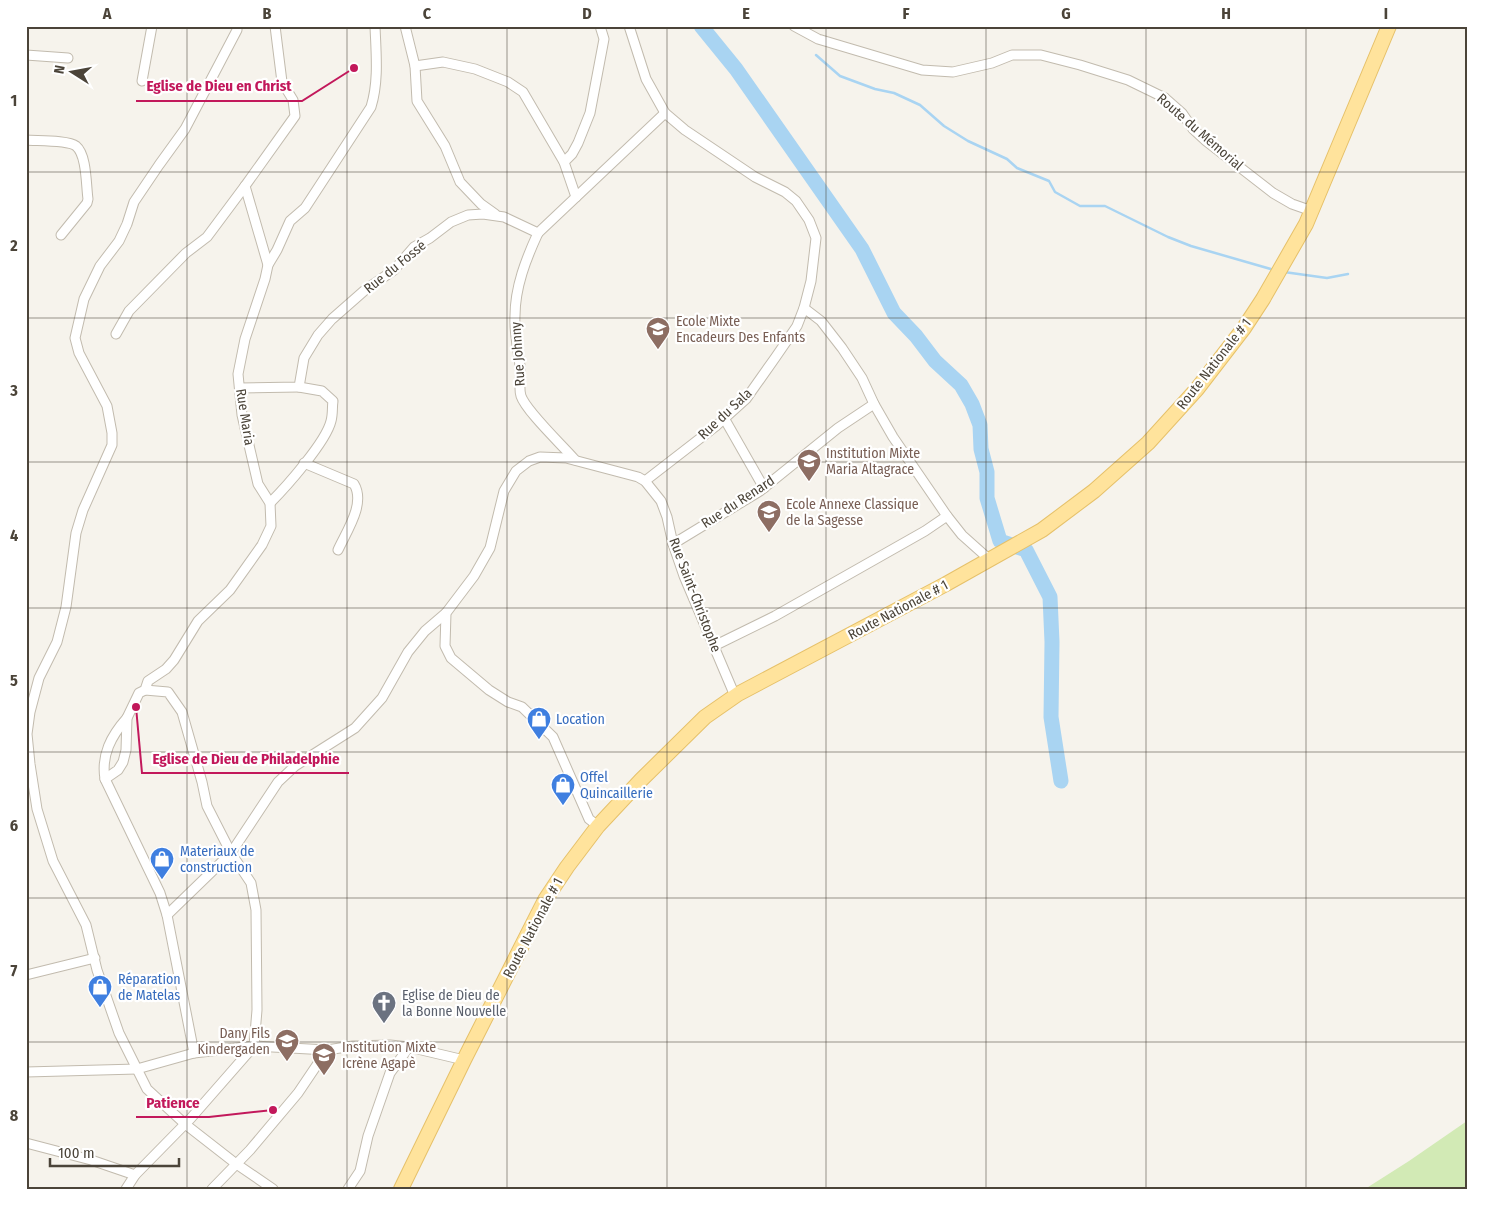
<svg xmlns="http://www.w3.org/2000/svg" width="1493" height="1215" font-family="'Fira Sans Condensed',sans-serif">
<rect width="100%" height="100%" fill="#f6f3ec"/>
<polygon fill="#d2eab5" points="1467,1121 1467,1189 1365,1189 1409,1161"/>
<g fill="none" stroke-linecap="round" stroke-linejoin="round">
<g stroke="#a9d4f2" stroke-width="2.5">
<polyline points="816,55 840,76 875,89 894,93 920,105 944,126 968,141 1007,159 1017,168 1049,181 1055,192 1080,206 1105,206 1168,237 1191,246 1274,270"/>
<polyline points="1284,272 1327,278 1348,274"/>
</g>
<polyline stroke="#a9d4f2" stroke-width="15" points="701,26 736,69 862,249 894,313 916,336 935,361 961,385 972,404 980,425 981,449 987,472 987,498 1000,541 1026,550 1050,597 1052,642 1051,717 1061,781"/>
<defs>
<g id="street">
<polyline points="237,26 237,30 185,129 159,165 134,202 127,224 119,241 100,266 84,299 75,338 79,353 107,406 112,433 112,445 83,510 76,533 66,607 57,642 39,678 30,712 27,734 30,764 37,809 53,861 86,925 97,970 119,1033 147,1089 185,1124 235,1163 273,1189"/>
<polyline points="405,26 415,66 417,101 445,146 460,182 481,204 495,214"/>
<polyline points="629,26 646,79 665,113 685,130 755,177 785,192 796,201 809,220 816,238 811,281 804,308 797,326 775,358 746,399 716,426 645,481"/>
<polyline points="794,26 818,39 922,70 953,72 992,63 1012,55 1041,55 1080,65 1128,80 1165,98 1182,113 1193,129 1206,141 1273,193 1292,204 1312,211"/>
<polyline points="26,55 68,58"/>
<polyline points="415,66 443,62 475,69 508,82 523,92 564,162"/>
<polyline points="142,81 152,26"/>
<path d="M26,140C37,141 68,140 76,146C87,155 86,186 88,199L87,203L61,235"/>
<polyline points="576,197 564,162 572,154 578,143 590,113 604,39 600,26"/>
<path d="M538,233C526,259 515,287 515,316C514,333 518,349 520,366C522,375 518,387 521,396C526,411 563,446 575,460"/>
<polyline points="268,265 245,186 295,116 293,100 282,82 275,26"/>
<polyline points="804,308 821,321 842,348 862,378 874,404 893,437 947,516 962,535 990,560"/>
<polyline points="116,334 129,311 186,253 207,237 245,186"/>
<polyline points="240,388 299,387 304,358 318,335 332,319 365,290 394,270 414,247 430,238 451,222 468,215 483,214 504,217 538,233 665,113"/>
<polyline points="724,418 764,488"/>
<path d="M304,463L354,484C366,504 346,532 338,550"/>
<path d="M270,503C286,487 326,442 331,421C333,414 332,407 333,401L322,391L299,387"/>
<polyline points="673,544 760,491 838,428 874,404"/>
<polyline points="714,646 775,616 925,531 947,516"/>
<path d="M127,718C111,736 101,755 105,779L160,893L167,915L194,1053"/>
<path d="M105,779L118,770L123,762L126,750L127,718L139,693L145,690L148,681L166,669L174,660L198,621L230,590L262,545L271,526L270,503L258,484L242,415L238,374L245,339L265,279L268,265L277,250L290,221L305,208L371,107C379,81 376,53 375,26"/>
<polyline points="598,826 589,819 553,737 522,707 508,702 489,690 451,658 445,646 446,613 474,576 490,548 504,491 516,471 529,461 540,457 566,458 638,477 645,481 661,501 667,517 673,544 684,576 735,696"/>
<polyline points="167,915 231,853 278,782 295,766 355,728 382,698 408,652 425,631 446,613"/>
<polyline points="26,975 95,958"/>
<polyline points="26,1072 137,1069 194,1053 254,1046 327,1050 353,1046 390,1045 409,1047 464,1060"/>
<polyline points="26,1143 91,1160 135,1175"/>
<polyline points="126,1189 135,1175 191,1118 254,1046 257,1010 256,910 251,883 231,853 207,806 202,782 182,712 168,692 145,690"/>
<polyline points="212,1189 250,1150 298,1093 327,1050"/>
<polyline points="348,1189 360,1171 368,1136 390,1073 409,1047"/>
</g>
<polyline id="primary" points="401,1189 464,1060 545,900 567,867 598,826 641,780 705,717 738,694 946,584 1042,530 1094,491 1148,443 1197,389 1244,328 1263,299 1306,224 1389,26"/>
</defs>
<use href="#street" stroke="#c2bbae" stroke-width="11"/>
<use href="#primary" stroke="#e6c16a" stroke-width="16"/>
<use href="#street" stroke="#fff" stroke-width="9"/>
<use href="#primary" stroke="#ffe39c" stroke-width="14"/>
</g>
<path fill="none" stroke="#4b4439" stroke-width="1" stroke-opacity="0.55" d="M187,26V1189M347,26V1189M507,26V1189M667,26V1189M826,26V1189M986,26V1189M1146,26V1189M1306,26V1189M26,172H1467M26,318H1467M26,462H1467M26,608H1467M26,752H1467M26,898H1467M26,1042H1467"/>
<defs>
<symbol id="school-pin" viewBox="-11 -11 22 30"><path d="M0 17L-7.5 6A9.5 9.5 0 1 1 7.5 6Z" fill="#8d6e63" stroke="#fff"/><path d="M0-5L7-2L0 1L-7-2ZM-4 1L0 2.5L4 1V4Q0 6-4 4Z" fill="#fff"/></symbol>
<symbol id="shop-pin" viewBox="-11 -11 22 30"><path d="M0 17L-7.5 6A9.5 9.5 0 1 1 7.5 6Z" fill="#3f7fe0" stroke="#fff"/><path d="M-5-2.5h2.3a2.7 3.5 0 0 1 5.4 0H5L5.5 6h-11ZM-1.5-2.5h3a1.5 2.3 0 0 0-3 0Z" fill="#fff"/></symbol>
<symbol id="church-pin" viewBox="-11 -11 22 30"><path d="M0 17L-7.5 6A9.5 9.5 0 1 1 7.5 6Z" fill="#6b7280" stroke="#fff"/><path d="M-1.2-6h2.4v3.5h3.3v2.4h-3.3V6h-2.4V-.1h-3.3v-2.4h3.3Z" fill="#fff"/></symbol>
</defs>
<g fill-rule="evenodd">
<use href="#school-pin" x="644" y="315" width="28" height="38"/>
<use href="#school-pin" x="795" y="447" width="28" height="38"/>
<use href="#school-pin" x="755" y="498" width="28" height="38"/>
<use href="#shop-pin" x="525" y="705" width="28" height="38"/>
<use href="#shop-pin" x="549" y="771" width="28" height="38"/>
<use href="#shop-pin" x="148" y="845" width="28" height="38"/>
<use href="#shop-pin" x="86" y="973" width="28" height="38"/>
<use href="#church-pin" x="370" y="989" width="28" height="38"/>
<use href="#school-pin" x="273" y="1027" width="28" height="38"/>
<use href="#school-pin" x="310" y="1041" width="28" height="38"/>
</g>
<g text-anchor="middle" dominant-baseline="central" stroke-width="4.5" stroke-linejoin="round" paint-order="stroke">
<g font-size="14" fill="#4b4439" stroke="#fff">
<text transform="translate(1200 132) rotate(41)">Route du Mémorial</text>
<text transform="translate(395 267) rotate(-39)">Rue du Fossé</text>
<text transform="translate(518 354) rotate(-94)">Rue Johnny</text>
<text transform="translate(1214 364) rotate(-52)">Route Nationale # 1</text>
<text transform="translate(725 414) rotate(-43)">Rue du Sala</text>
<text transform="translate(245 417) rotate(81)">Rue Maria</text>
<text transform="translate(738 502) rotate(-33)">Rue du Renard</text>
<text transform="translate(695 595) rotate(69)">Rue Saint-Christophe</text>
<text transform="translate(898 610) rotate(-28)">Route Nationale # 1</text>
<text transform="translate(533 928) rotate(-62)">Route Nationale # 1</text>
</g>
<g font-size="14" fill="#785e54" stroke="#fff" text-anchor="start">
<text x="676" y="321">Ecole Mixte<tspan x="676" dy="16">Encadeurs Des Enfants</tspan></text>
<text x="826" y="453">Institution Mixte<tspan x="826" dy="16">Maria Altagrace</tspan></text>
<text x="786" y="504">Ecole Annexe Classique<tspan x="786" dy="16">de la Sagesse</tspan></text>
<text x="270" y="1033" text-anchor="end">Dany Fils<tspan x="270" dy="16">Kindergaden</tspan></text>
<text x="342" y="1047">Institution Mixte<tspan x="342" dy="16">Icrène Agapè</tspan></text>
</g>
<g font-size="14" fill="#366cbe" stroke="#fff" text-anchor="start">
<text x="556" y="719">Location</text>
<text x="580" y="777">Offel<tspan x="580" dy="16">Quincaillerie</tspan></text>
<text x="180" y="851">Materiaux de<tspan x="180" dy="16">construction</tspan></text>
<text x="118" y="979">Réparation<tspan x="118" dy="16">de Matelas</tspan></text>
</g>
<g font-size="14" fill="#5b616d" stroke="#fff" text-anchor="start">
<text x="402" y="995">Eglise de Dieu de<tspan x="402" dy="16">la Bonne Nouvelle</tspan></text>
</g>
</g>
<path fill="none" stroke="#c2185b" stroke-width="2" d="M354 68L302 101H136M136 707L142 773H349M273 1110L209 1117H136"/>
<g fill="#c2185b" stroke="#fff" stroke-width="2">
<circle cx="354" cy="68" r="5"/>
<circle cx="136" cy="707" r="5"/>
<circle cx="273" cy="1110" r="5"/>
</g>
<g font-size="15" text-anchor="middle" font-weight="bold" fill="#c2185b" stroke="#fff" stroke-width="4.5" stroke-linejoin="round" paint-order="stroke">
<text x="219" y="91">Eglise de Dieu en Christ</text>
<text x="246" y="764">Eglise de Dieu de Philadelphie</text>
<text x="173" y="1108">Patience</text>
</g>
<rect width="1493" height="1215" fill="none" stroke="#ffffff" stroke-width="55"/>
<g transform="translate(72 72) rotate(281)" stroke="#ffffff" stroke-width="4" paint-order="stroke">
<path d="M0-4L9 19L0 12L-9 19Z" fill="#4b4439"/>
<text y="-8" font-size="14" font-weight="bold" text-anchor="middle" fill="#4b4439">N</text>
</g>
<path d="M50 1158v8h129v-8" fill="none" stroke="#4b4439" stroke-width="2.5"/>
<text x="58" y="1158" font-size="15" fill="#4b4439" stroke="#ffffff" stroke-width="4" paint-order="stroke">100 m</text>
<rect x="28" y="28" width="1438" height="1160" fill="none" stroke="#4b4439" stroke-width="2"/>
<g font-size="16" text-anchor="middle" font-weight="bold" fill="#4b4439">
<text x="107" y="19">A</text>
<text x="267" y="19">B</text>
<text x="427" y="19">C</text>
<text x="587" y="19">D</text>
<text x="746" y="19">E</text>
<text x="906" y="19">F</text>
<text x="1066" y="19">G</text>
<text x="1226" y="19">H</text>
<text x="1386" y="19">I</text>
<text x="14" y="106">1</text>
<text x="14" y="251">2</text>
<text x="14" y="396">3</text>
<text x="14" y="541">4</text>
<text x="14" y="686">5</text>
<text x="14" y="831">6</text>
<text x="14" y="976">7</text>
<text x="14" y="1121">8</text>
</g>
</svg>
